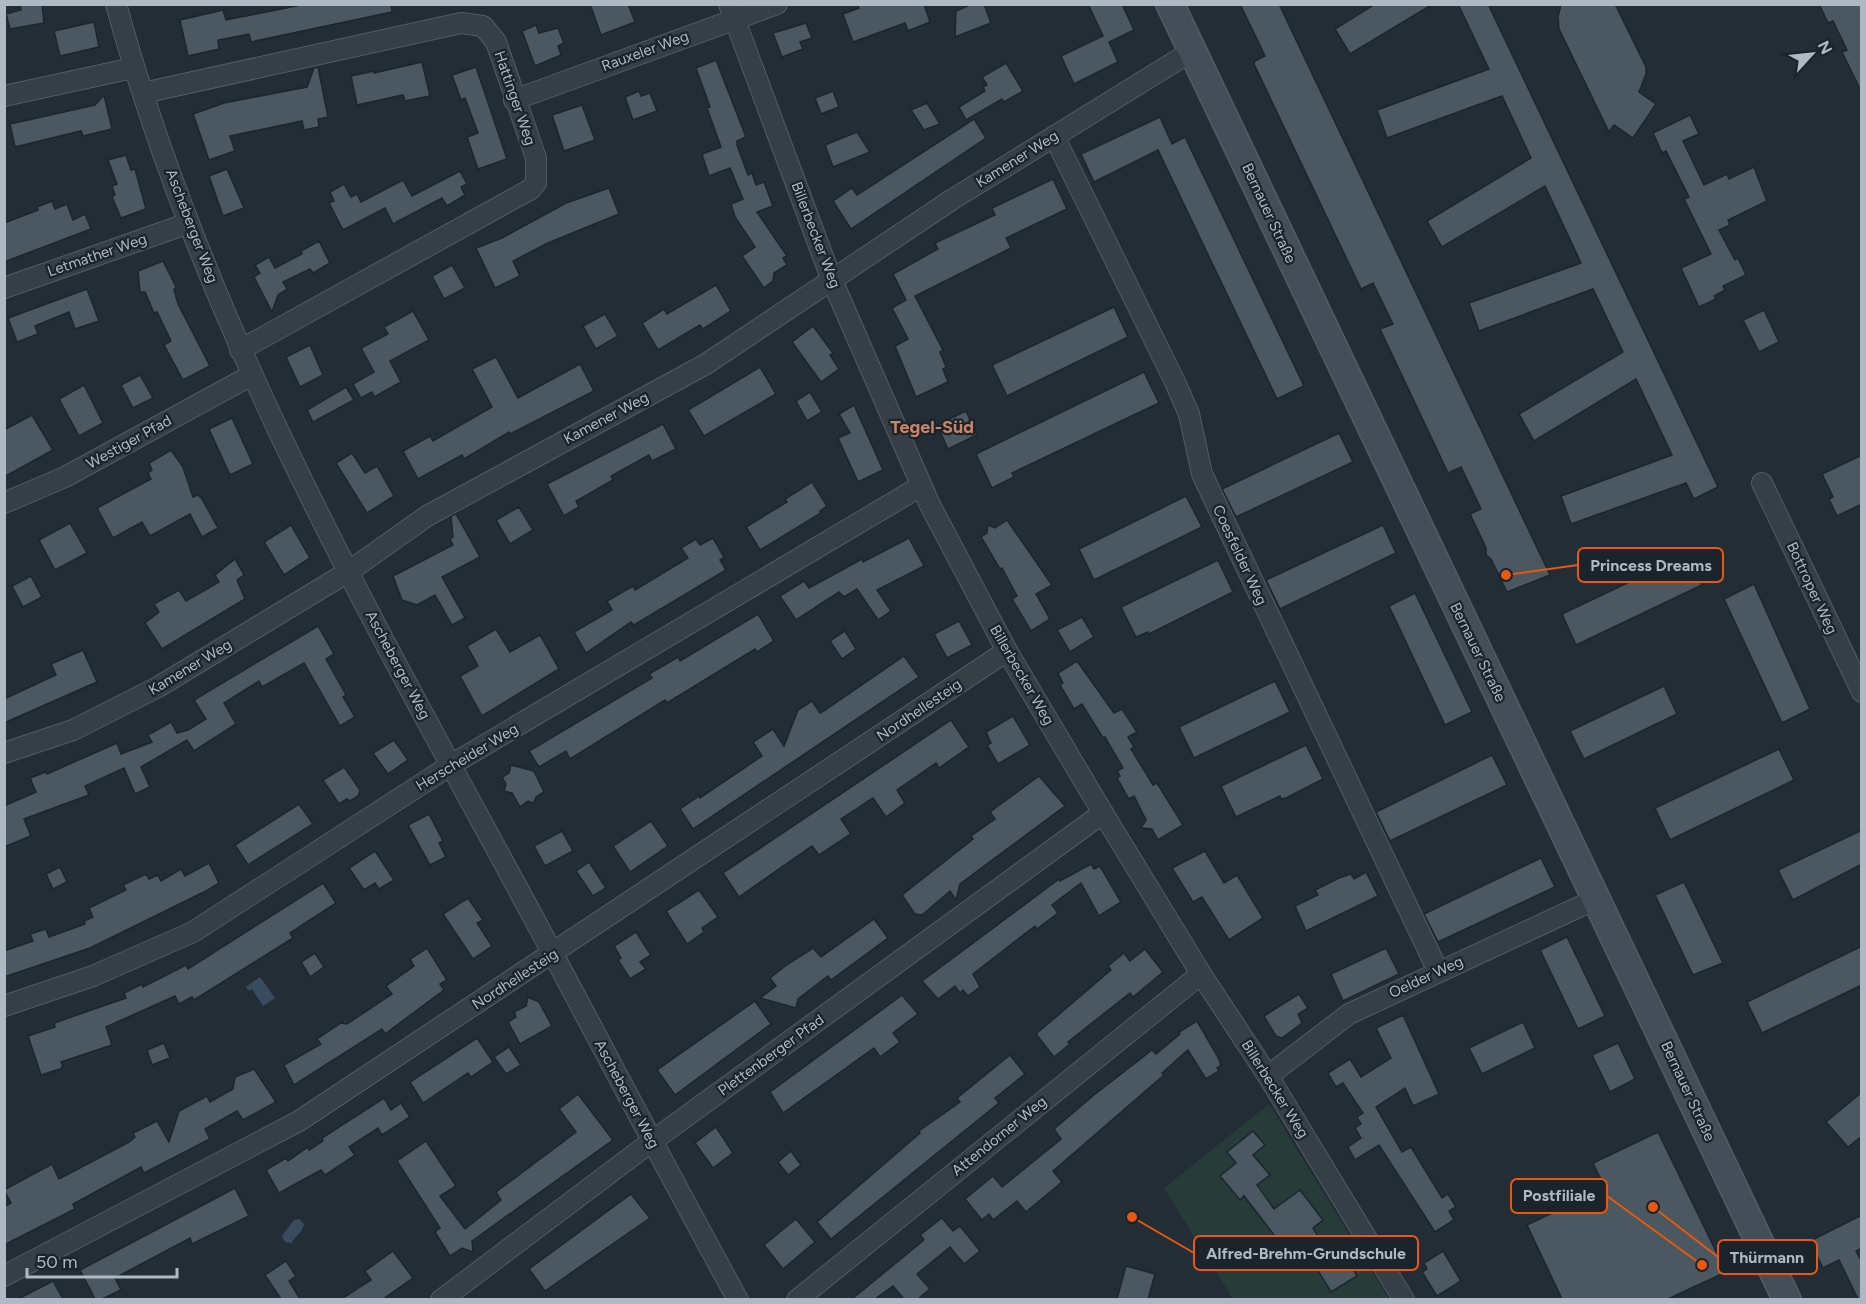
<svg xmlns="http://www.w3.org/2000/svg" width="1866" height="1304" font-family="Figtree,sans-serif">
<rect width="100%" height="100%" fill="#232d36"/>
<polygon fill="#273b39" points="1269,1104 1389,1299 1233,1299 1164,1188"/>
<g fill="#394c5d">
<polygon points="260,977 275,998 263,1006 252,989 249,991 246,987"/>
<polygon points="299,1219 304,1224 302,1230 291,1243 285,1242 282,1236 294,1220"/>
</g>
<g fill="#4b5761" stroke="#1d252d" stroke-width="1.5">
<polygon points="20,4 42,4 44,23 10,29 6,14 21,10"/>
<polygon points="306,4 391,4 392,12 251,42 249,34 218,40 219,49 188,56 180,20 223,10 226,20"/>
<polygon points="590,4 628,4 635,22 601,35"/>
<polygon points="857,4 924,4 930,22 908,31 905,23 853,42 843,14 859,8"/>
<polygon points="972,4 984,4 991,23 955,37 956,11"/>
<polygon points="1088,4 1122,4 1134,30 1109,42 1118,62 1074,84 1061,56 1103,36"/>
<polygon points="1240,4 1279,4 1550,575 1507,592 1491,559 1486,555 1486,548 1470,514 1481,509 1461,467 1448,473 1380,329 1393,324 1373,283 1361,289 1254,64 1255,61 1265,56"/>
<polygon points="1375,4 1433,4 1350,54 1335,29"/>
<polygon points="1458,4 1488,4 1718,487 1694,499 1686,483 1571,524 1561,496 1672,455 1636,379 1534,441 1519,414 1623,352 1593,289 1479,331 1469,303 1581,263 1545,186 1442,247 1427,221 1531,158 1502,96 1387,138 1377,110 1489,69"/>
<polygon points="1561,4 1615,4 1646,67 1646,74 1639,92 1656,104 1633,138 1614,125 1609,132 1559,29 1558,17"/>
<polygon points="1819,4 1862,4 1862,93 1842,52 1847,50 1833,21 1828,23"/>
<polygon points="94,22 99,47 60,56 54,31"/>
<polygon points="806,23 812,38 800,42 803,49 782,57 773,33"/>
<polygon points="536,25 539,33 558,28 564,43 558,46 561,55 535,66 522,31"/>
<polygon points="716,60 746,137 737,141 737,145 748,175 752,173 756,185 764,182 773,206 757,212 787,256 783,258 787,265 774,273 773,281 764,288 742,256 755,247 735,217 731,204 743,199 730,168 709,176 702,154 721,147 707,108 710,107 696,68"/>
<polygon points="422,62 430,96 405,101 403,95 357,105 351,76 374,71 374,73"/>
<polygon points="1006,63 1023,91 1004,102 1002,99 966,120 959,107 985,91 983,87 987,85 982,77"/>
<polygon points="318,67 328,117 318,119 319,127 304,130 302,121 230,136 235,151 209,160 193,114 224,103 307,87 314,68"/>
<polygon points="476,67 507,159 478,169 467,137 478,133 465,98 461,100 452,75"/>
<polygon points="639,91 641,96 650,93 657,111 633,120 625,97"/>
<polygon points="833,91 839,107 821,114 815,98"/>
<polygon points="104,95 112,129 83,136 81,131 15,147 10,124 95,105"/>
<polygon points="927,103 940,124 924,130 911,110"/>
<polygon points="582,105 595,140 564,151 552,115"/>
<polygon points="1690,115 1699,134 1683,141 1704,185 1727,174 1729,179 1754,167 1767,201 1728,220 1730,225 1719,230 1735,260 1738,258 1746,275 1723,286 1725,290 1714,296 1716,299 1699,307 1681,268 1711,254 1684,199 1689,197 1666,151 1662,153 1653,133"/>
<polygon points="1160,117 1172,144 1185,137 1304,386 1277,399 1158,150 1094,182 1081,154"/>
<polygon points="974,119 986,138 851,229 833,201 852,188 857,195"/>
<polygon points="857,132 870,152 833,167 825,145"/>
<polygon points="126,155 131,170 135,169 146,209 121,218 112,197 115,195 112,186 117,184 108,160"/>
<polygon points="227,169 244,208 223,216 209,176"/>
<polygon points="460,171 467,184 461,187 465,195 447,206 442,198 393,224 385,208 343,230 329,203 334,201 330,192 344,184 351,197 357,194 361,202 403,180 412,196"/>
<polygon points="1053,179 1067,209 1006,238 1011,248 915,296 943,350 940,352 946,367 943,369 948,382 916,397 895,346 908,339 892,308 906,300 893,274 938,249 935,243 995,215 992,208"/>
<polygon points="609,188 619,214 548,243 513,261 520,276 495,288 476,248 502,238 566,203"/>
<polygon points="52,201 55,209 67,204 73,220 85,214 91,229 4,262 4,223 38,210 37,207"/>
<polygon points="319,241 330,263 313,273 310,269 283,282 287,289 278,295 272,312 254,277 260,273 255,265 269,257 275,268 302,254 301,251"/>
<polygon points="163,261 176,287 174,290 178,304 210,366 183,380 164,345 171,341 157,312 154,313 145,292 140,292 138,271"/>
<polygon points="452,265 465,288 444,299 432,276"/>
<polygon points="716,285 731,311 703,329 700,325 658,350 642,323 664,309 667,314"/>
<polygon points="87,289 99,321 75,329 69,312 35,326 38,334 17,342 8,318"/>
<polygon points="1114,307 1128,337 1007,396 992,365"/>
<polygon points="1764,310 1779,342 1759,352 1743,320"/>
<polygon points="413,311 429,340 390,361 401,382 374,397 372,392 361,398 353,384 374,372 361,348 388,334 384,327"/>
<polygon points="605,314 618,336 596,349 583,326"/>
<polygon points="813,326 833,353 830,355 839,369 821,382 792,342"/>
<polygon points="310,345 323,375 300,387 286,357"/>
<polygon points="496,357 518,398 580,364 594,391 510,434 509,432 464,459 462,455 418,479 403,451 430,436 433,441 492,407 472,369"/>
<polygon points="760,367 776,394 704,436 688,410"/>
<polygon points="1144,372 1159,403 1012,473 1014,477 992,488 976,454"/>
<polygon points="140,375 153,398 133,408 121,385"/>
<polygon points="84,385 103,423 79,436 59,399"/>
<polygon points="346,387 354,400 313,422 307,410"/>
<polygon points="810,392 822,412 807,421 796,401"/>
<polygon points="854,405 883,470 858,482 838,438 850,433 839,414"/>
<polygon points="966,411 977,435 948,449 937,425"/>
<polygon points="32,415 53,450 4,477 4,430"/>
<polygon points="232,418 253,464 230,475 209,429"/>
<polygon points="663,424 676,449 652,461 649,455 611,476 613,480 576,501 579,507 564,516 547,484"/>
<polygon points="1339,433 1353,462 1236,517 1222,489"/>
<polygon points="171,450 183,467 193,497 198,495 202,499 218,528 202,537 190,514 150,536 142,522 113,538 97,508 151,479 148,473 152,470 149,463"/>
<polygon points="352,453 365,473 377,466 394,496 367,513 336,463"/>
<polygon points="1862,455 1862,504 1837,516 1829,499 1833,497 1822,474"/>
<polygon points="812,482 827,506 820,511 821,513 760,550 746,527 787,502 785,499"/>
<polygon points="1186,496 1202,527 1094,580 1079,549"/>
<polygon points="519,507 533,530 510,544 496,520"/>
<polygon points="456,514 480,557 442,577 465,618 452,625 435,595 417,605 402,600 393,576 453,545 450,539 453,537 451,516"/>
<polygon points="1007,520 1052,585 1036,594 1050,619 1031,631 1012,599 1017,596 1002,568 1000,569 981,537 987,533 988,525 995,528"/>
<polygon points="70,523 87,553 55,570 39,540"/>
<polygon points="291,525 310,558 284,575 264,542"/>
<polygon points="1383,525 1396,553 1280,609 1266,580"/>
<polygon points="713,538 724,557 720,560 726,570 634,625 631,622 586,653 574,632 612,610 607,601 633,586 635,590 688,558 681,548 696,539 700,545"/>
<polygon points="909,538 924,566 877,590 891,611 878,620 857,589 844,597 839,592 796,620 780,596 804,581 809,588 862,559 863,562"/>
<polygon points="1688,554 1702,585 1576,645 1562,614"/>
<polygon points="235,559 244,575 237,580 245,599 162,649 145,623 159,612 154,604 179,590 186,601 219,582 215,575"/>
<polygon points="1218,560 1233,592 1149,634 1148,632 1136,637 1121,607"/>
<polygon points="31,576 42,597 23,607 12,586"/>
<polygon points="1754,584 1810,709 1782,723 1724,599"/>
<polygon points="1415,593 1472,712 1445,725 1389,606"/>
<polygon points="758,614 774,641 757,652 755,649 667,703 665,700 570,759 566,751 539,767 529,751 652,678 649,674 678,657 680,661"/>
<polygon points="1082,617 1094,637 1070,652 1057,630"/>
<polygon points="959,621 972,645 947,658 934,634"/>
<polygon points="318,626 334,654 326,659 346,695 343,697 355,717 340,726 304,663 262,687 259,681 224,703 236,724 194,751 187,740 141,767 150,787 135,794 124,768 85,786 89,795 24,819 31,836 4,847 4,806 36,792 30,778 46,772 47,774 117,743 121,754 152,742 148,735 171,722 177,733 188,730 206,719 194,700"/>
<polygon points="496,629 510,652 540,635 559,669 482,716 460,676 478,666 467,646"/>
<polygon points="845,631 856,649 842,659 830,641"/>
<polygon points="83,650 97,682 4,723 4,699 56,675 51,664"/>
<polygon points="904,656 919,677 693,829 680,809 699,796 700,798 762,756 753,742 773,729 784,746 798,710 812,701 820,713 825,710"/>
<polygon points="1077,661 1114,713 1122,709 1137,732 1128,737 1134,747 1131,749 1153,785 1157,783 1183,825 1158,840 1152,829 1141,828 1146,820 1134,796 1129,799 1117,778 1120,776 1117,771 1123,768 1105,737 1103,738 1082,704 1074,709 1060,685 1063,683 1058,673"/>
<polygon points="1275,681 1290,712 1194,758 1179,727"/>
<polygon points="1664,686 1677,714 1584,759 1570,731"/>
<polygon points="1013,716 1030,745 998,764 987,745 991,743 986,732"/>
<polygon points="951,720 969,747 939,768 936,763 897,790 905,803 886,817 873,798 841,819 851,834 819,855 812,846 739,897 723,873"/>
<polygon points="394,740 408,760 388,774 373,753"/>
<polygon points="1306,745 1323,779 1286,798 1281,799 1280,796 1236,817 1221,786"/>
<polygon points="1779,749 1794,780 1670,840 1655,808"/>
<polygon points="1492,755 1507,785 1390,841 1376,812"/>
<polygon points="511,765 534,771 544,792 536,797 534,803 528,801 520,807 512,793 504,791 506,784 502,777 509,773"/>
<polygon points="344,767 360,790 358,796 350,801 347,799 339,804 323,780"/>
<polygon points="1039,776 1065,806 960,884 956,900 950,891 922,915 915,914 902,895 973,839 971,836 995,819 990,812"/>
<polygon points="299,804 313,824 248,865 235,845"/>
<polygon points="429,814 443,841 439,843 446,857 430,865 408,825"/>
<polygon points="651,821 668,846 630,872 613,846"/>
<polygon points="1862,830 1862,864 1793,900 1778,870"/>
<polygon points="562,831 573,851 545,866 534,846"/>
<polygon points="375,851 394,880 379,889 375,883 364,890 349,868"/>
<polygon points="1205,851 1224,883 1237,875 1263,918 1229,940 1202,897 1193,902 1172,868"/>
<polygon points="1541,858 1555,887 1438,942 1424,914"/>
<polygon points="589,862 606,888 593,896 576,871"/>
<polygon points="209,863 219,883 208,890 90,948 4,977 4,951 33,941 30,934 46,929 49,937 85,924 84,921 93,917 89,908 126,890 123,885 146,874 149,879 158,875 161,881 181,869 185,876"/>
<polygon points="1091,864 1094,869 1100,866 1121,902 1099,916 1081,883 1052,905 1058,913 1037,929 1035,926 973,974 980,987 968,996 963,990 960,993 955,986 938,999 922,981 1059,879 1060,881"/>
<polygon points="60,867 67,882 53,889 46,874"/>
<polygon points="1366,872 1378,896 1306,931 1295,906 1318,895 1315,890 1339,878 1351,874 1354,879"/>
<polygon points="1684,882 1723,963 1693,975 1655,895"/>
<polygon points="323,883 336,903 290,933 293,938 194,1000 192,997 179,1004 175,996 106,1027 112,1045 61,1062 63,1066 60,1069 41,1075 28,1036 55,1027 54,1023 126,998 124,993 142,984 143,987 186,965 188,969"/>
<polygon points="699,890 718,917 702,928 704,932 687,944 666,911"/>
<polygon points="468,898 483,920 477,923 492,946 473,959 443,914"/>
<polygon points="874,919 888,938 831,980 828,976 798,999 796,1008 760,998 776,986 770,978 788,964 813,948 821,957"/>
<polygon points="636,932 651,955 640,962 646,969 630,979 618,960 621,958 614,946"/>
<polygon points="1567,937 1605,1016 1578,1029 1540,950"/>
<polygon points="1862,946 1862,985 1762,1033 1747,1002"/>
<polygon points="427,948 447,980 440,984 444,990 385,1034 382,1029 294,1085 284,1065 321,1044 317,1039 341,1023 347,1024 392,994 386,986 414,966 410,959"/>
<polygon points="1386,948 1399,974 1343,1001 1331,974"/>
<polygon points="1145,949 1163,972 1133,997 1130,993 1068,1042 1070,1044 1054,1057 1036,1034 1111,970 1108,966 1124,953 1130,961"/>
<polygon points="315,953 324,967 310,977 301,962"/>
<polygon points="1299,994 1308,1008 1298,1014 1302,1023 1282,1038 1276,1036 1264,1016"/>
<polygon points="902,995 918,1014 893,1033 900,1042 880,1057 874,1048 783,1113 770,1092"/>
<polygon points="528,997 539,1002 552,1026 520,1044 508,1022 516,1017 514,1012 526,1006"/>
<polygon points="755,1001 771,1024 675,1095 657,1070"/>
<polygon points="1403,1015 1439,1094 1413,1106 1405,1088 1376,1107 1402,1152 1411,1147 1442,1198 1448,1194 1456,1207 1449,1211 1454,1220 1435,1232 1379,1145 1355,1160 1348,1147 1361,1138 1355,1128 1361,1124 1357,1117 1363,1113 1343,1083 1336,1087 1328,1073 1350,1059 1361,1077 1391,1058 1376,1028"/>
<polygon points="1197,1021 1219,1059 1221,1065 1217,1068 1219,1071 1206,1079 1188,1050 1162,1073 1164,1075 1053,1171 1062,1182 1026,1212 1017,1201 993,1220 989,1214 982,1220 965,1199 993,1176 1002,1187 1061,1139 1054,1129 1094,1095 1152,1050 1156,1054 1180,1034 1179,1032"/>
<polygon points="1523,1022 1535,1048 1482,1074 1469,1048"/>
<polygon points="477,1038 493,1062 471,1077 468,1073 423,1103 410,1082"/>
<polygon points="164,1043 170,1058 152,1065 147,1050"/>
<polygon points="1618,1043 1635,1079 1610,1092 1592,1055"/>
<polygon points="509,1047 521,1065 506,1074 494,1057"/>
<polygon points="1010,1055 1025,1074 995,1098 999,1103 831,1239 817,1222 920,1133 919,1131 960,1102 957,1098"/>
<polygon points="254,1069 276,1102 243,1120 237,1111 205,1129 210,1139 144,1173 141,1167 73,1204 75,1209 4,1245 4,1207 11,1203 4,1190 52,1164 59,1179 129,1142 135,1137 133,1133 157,1121 169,1142 179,1111 207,1096 210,1102 233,1089 235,1077"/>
<polygon points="1862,1092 1862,1136 1848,1147 1826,1122"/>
<polygon points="578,1094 613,1140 472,1241 473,1252 462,1248 450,1256 435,1232 440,1228 397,1161 426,1141 456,1186 440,1196 465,1229 501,1200 496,1192 576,1132 559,1109"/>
<polygon points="384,1098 391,1110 401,1103 410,1117 382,1135 378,1128 349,1147 355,1155 325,1175 321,1170 279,1193 266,1170 286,1158 288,1161 308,1147 309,1150 323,1141 322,1138"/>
<polygon points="716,1127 733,1153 713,1168 695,1143"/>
<polygon points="1253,1131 1265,1145 1253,1155 1270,1175 1257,1185 1274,1209 1300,1190 1323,1220 1313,1228 1328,1253 1339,1246 1357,1276 1331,1292 1299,1239 1285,1249 1244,1196 1240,1200 1220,1176 1236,1163 1227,1152"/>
<polygon points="1658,1132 1726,1272 1668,1299 1562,1299 1527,1225 1605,1188 1593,1163"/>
<polygon points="791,1151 801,1165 788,1175 778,1162"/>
<polygon points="235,1188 249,1216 192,1244 190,1238 115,1278 121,1290 102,1299 95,1299 80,1270"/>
<polygon points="631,1194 650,1218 545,1291 529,1269"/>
<polygon points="1862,1215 1862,1248 1856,1251 1862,1262 1862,1299 1858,1299 1839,1260 1823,1268 1810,1241"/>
<polygon points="942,1218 953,1231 960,1226 980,1251 964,1264 950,1247 917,1274 930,1289 918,1299 904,1299 893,1286 875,1299 852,1299 924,1240 920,1235"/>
<polygon points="796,1219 815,1242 783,1269 764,1245"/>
<polygon points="393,1251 413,1278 383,1299 341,1299 371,1280 365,1271"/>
<polygon points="1443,1251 1461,1281 1437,1296 1422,1272 1427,1269 1424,1263"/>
<polygon points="286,1261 296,1276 289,1281 300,1299 281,1299 265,1275"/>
<polygon points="1126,1266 1155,1274 1148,1299 1117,1299"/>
<polygon points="53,1281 63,1299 18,1299"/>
</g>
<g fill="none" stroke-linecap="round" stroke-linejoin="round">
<defs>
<g id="street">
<path d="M116,4C197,301 346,573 492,841C575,993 654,1147 738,1300"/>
<polyline points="729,4 831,278 930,505 1007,651 1103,813 1201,974 1268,1076 1404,1300"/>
<polyline points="143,93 461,23 483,26 496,42 536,158 536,183 531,189 240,350"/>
<polyline points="4,96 133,68"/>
<polyline points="514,100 777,4"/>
<polyline points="1054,136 1175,382 1189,414 1202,474 1438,971"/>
<polyline points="4,288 189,223"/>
<polyline points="1762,483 1862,692"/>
<polyline points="4,503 65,477 252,375"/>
<polyline points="4,753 73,730 158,687 348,572 427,516 706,364 953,199 1192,51"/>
<polyline points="4,1006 93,976 193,932 451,765 921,486"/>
<polyline points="1268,1076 1349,1014 1596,899"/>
<polyline points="4,1276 299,1121 1007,651"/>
<polyline points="441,1300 651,1142 1103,813"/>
<polyline points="797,1300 1201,974"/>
</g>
<polyline id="secondary" points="1170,4 1787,1300"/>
</defs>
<use href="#street" stroke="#535c64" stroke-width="22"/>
<use href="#secondary" stroke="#535c64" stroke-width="30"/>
<use href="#street" stroke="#363e46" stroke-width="20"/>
<use href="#secondary" stroke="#444e59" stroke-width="27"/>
</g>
<g text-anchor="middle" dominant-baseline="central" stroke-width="4.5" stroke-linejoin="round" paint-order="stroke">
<g font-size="15" fill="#b0b9c3" stroke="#1b232b">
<text transform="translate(645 51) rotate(-20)">Rauxeler Weg</text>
<text transform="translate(515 98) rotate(71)">Hattinger Weg</text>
<text transform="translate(1017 159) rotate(-32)">Kamener Weg</text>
<text transform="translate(1269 213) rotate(65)">Bernauer Straße</text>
<text transform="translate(192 226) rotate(69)">Ascheberger Weg</text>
<text transform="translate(816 235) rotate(69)">Billerbecker Weg</text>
<text transform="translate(97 255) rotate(-19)">Letmather Weg</text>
<text transform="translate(606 418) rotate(-28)">Kamener Weg</text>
<text transform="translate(129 442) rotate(-29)">Westiger Pfad</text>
<text transform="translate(1240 555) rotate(65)">Coesfelder Weg</text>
<text transform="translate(1812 588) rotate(65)">Bottroper Weg</text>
<text transform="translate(1478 652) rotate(64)">Bernauer Straße</text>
<text transform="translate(398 665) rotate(62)">Ascheberger Weg</text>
<text transform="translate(190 667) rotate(-31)">Kamener Weg</text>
<text transform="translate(1022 675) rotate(60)">Billerbecker Weg</text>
<text transform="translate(919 710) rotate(-34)">Nordhellesteig</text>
<text transform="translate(467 757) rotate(-31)">Herscheider Weg</text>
<text transform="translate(1426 977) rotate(-25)">Oelder Weg</text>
<text transform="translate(515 979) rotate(-33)">Nordhellesteig</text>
<text transform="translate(771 1055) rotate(-36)">Plettenberger Pfad</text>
<text transform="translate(1275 1089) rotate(58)">Billerbecker Weg</text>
<text transform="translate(1688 1091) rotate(65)">Bernauer Straße</text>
<text transform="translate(627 1094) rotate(62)">Ascheberger Weg</text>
<text transform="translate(999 1136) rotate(-39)">Attendorner Weg</text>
</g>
<g font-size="18" font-weight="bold" fill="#c88667" stroke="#1b232b">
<text x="932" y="427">Tegel-Süd</text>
</g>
</g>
<path fill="none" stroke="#e8590c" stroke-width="2" d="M1506 575L1578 565M1702 1265L1607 1196M1132 1217L1194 1253M1653 1207L1718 1257"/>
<g fill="#e8590c" stroke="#1b232b" stroke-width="2">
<circle cx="1506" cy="575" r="6"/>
<circle cx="1702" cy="1265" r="6"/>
<circle cx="1132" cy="1217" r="6"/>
<circle cx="1653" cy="1207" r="6"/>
</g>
<g fill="#1b232b" stroke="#e8590c" stroke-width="2">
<rect x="1578" y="548" width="145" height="34" rx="6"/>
<rect x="1511" y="1179" width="96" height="34" rx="6"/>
<rect x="1194" y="1236" width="224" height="34" rx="6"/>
<rect x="1718" y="1240" width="99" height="34" rx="6"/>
</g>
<g font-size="16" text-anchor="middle" font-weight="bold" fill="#b0b9c3">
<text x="1651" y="571">Princess Dreams</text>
<text x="1559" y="1201">Postfiliale</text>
<text x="1306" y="1259">Alfred-Brehm-Grundschule</text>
<text x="1767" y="1263">Thürmann</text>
</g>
<rect width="1866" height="1304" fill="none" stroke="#b0b9c3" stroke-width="12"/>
<g transform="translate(1812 54) rotate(63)" stroke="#1b232b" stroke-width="4.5" paint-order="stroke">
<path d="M0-4.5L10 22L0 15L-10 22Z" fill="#b0b9c3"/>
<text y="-9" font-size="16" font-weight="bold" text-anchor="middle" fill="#b0b9c3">N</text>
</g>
<path d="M27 1268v9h150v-9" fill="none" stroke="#b0b9c3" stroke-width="3"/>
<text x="36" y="1268" font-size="18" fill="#b0b9c3" stroke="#1b232b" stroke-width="4.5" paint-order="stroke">50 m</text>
</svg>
